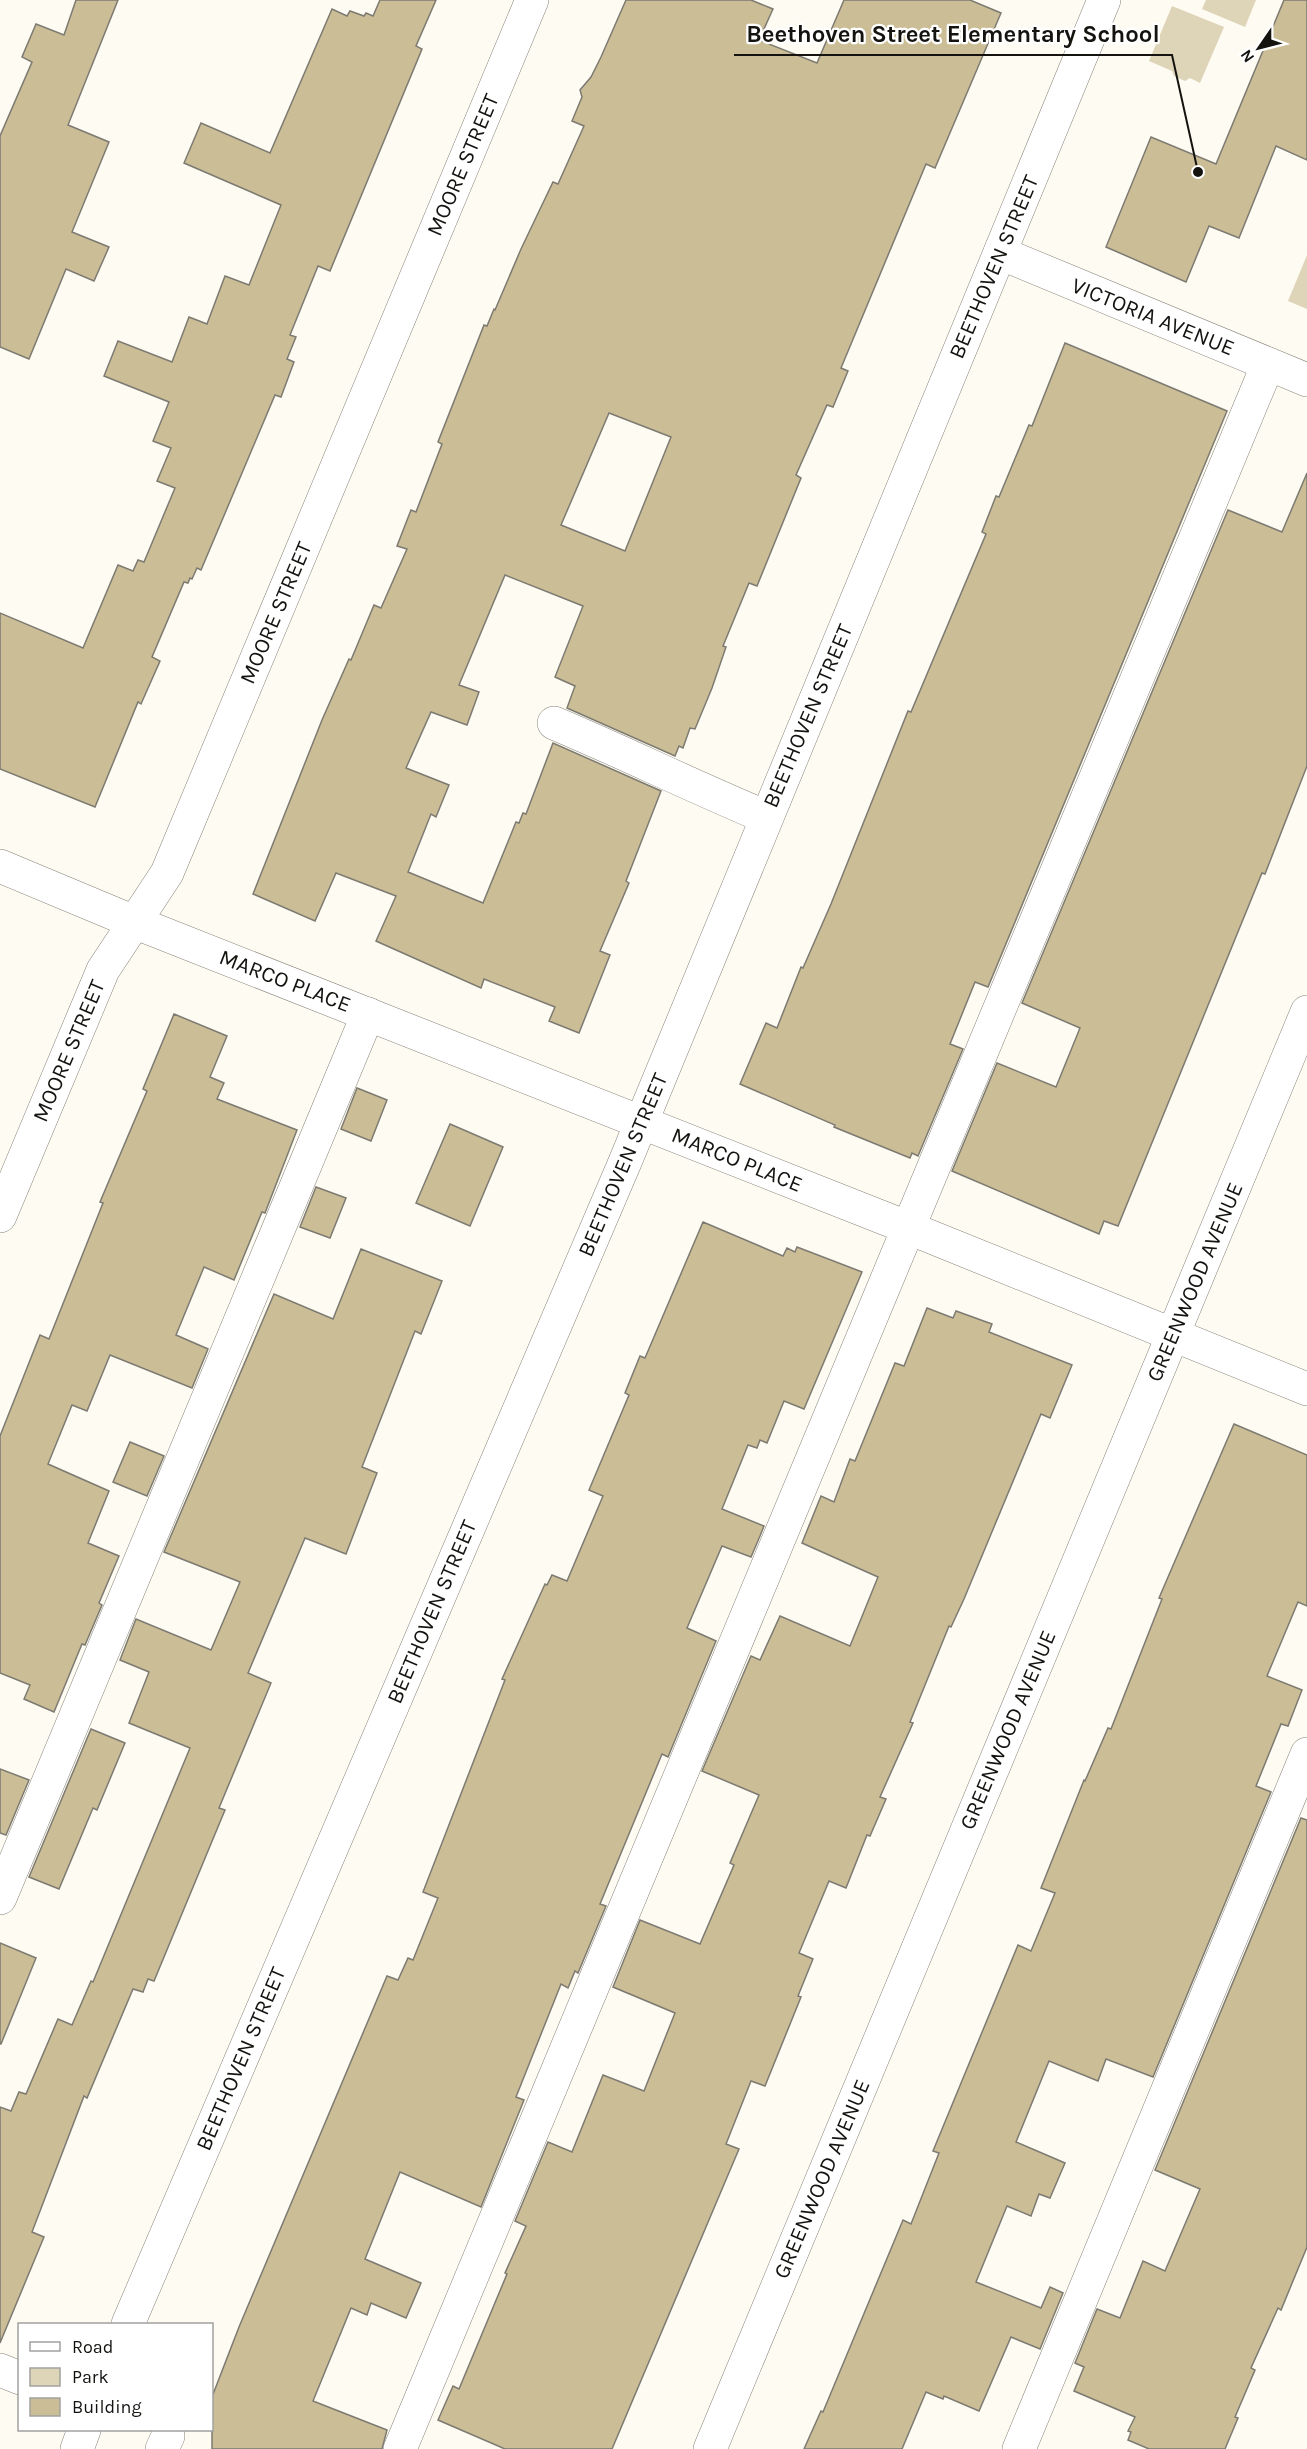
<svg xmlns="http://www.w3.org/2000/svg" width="1307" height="2449" font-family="Karla,sans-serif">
<rect width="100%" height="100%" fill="#fefbf2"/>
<g fill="#ded4b8">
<polygon points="1206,0 1256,0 1245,27 1202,9"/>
<polygon points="1172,6 1224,27 1200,83 1190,78 1185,81 1174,76 1172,71 1149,61"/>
<polygon points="1307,255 1307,309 1288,301"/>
</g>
<g fill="#cbbe97" stroke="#7d7a72" stroke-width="1.5" fill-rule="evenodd">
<polygon points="76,0 118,0 68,125 109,142 72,232 109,247 94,281 66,269 29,359 0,347 0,136 32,62 22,57 36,24 64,35"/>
<polygon points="380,0 436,0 416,46 422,49 330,271 318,266 290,335 296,337 287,359 294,362 281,397 275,395 201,570 197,568 192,579 190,578 188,583 184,582 152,657 160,661 141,704 138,702 95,807 0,769 0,613 83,648 118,565 133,571 138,560 144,562 175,488 157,481 171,448 153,441 169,402 104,376 118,341 172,362 189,317 207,324 225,276 249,285 281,205 184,163 201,123 270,153 332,9 347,16 350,11 364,16 366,13 373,16"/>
<path d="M626,0H751L773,9L759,40L817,63L844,0H970L1001,13L935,168L926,164L841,368L848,371L833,407L827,405L796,475L801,478L757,586L749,583L723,646L726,647L712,688L695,729L690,728L683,748L679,746L675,756L567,708L575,686L555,677L583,606L505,575L459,685L479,692L467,725L431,712L406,768L449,785L436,817L431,814L408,872L483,903L516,822L519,823L523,813L526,814L553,743L661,791L626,881L629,883L600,951L610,955L579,1033L549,1021L555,1007L484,979L481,988L376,941L396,896L336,873L315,921L253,894L322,720L349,659L351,660L374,605L381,608L407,549L397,546L411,510L416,512L442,444L438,442L484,325L487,326L494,309L495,310L521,249L553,182L558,184L584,126L572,121L582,97L580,90L591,77L601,57ZM609,413L671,437L625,551L561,525Z"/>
<polygon points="1284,0 1307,0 1307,160 1276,146 1239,238 1209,226 1186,282 1106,247 1151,137 1216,164"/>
<polygon points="1065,343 1227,411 988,987 975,982 950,1044 963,1049 918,1156 912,1153 910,1158 834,1127 835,1125 740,1084 766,1023 777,1028 801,967 803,968 831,904 908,711 911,712 986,534 982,532 996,496 999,497 1029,425 1032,426"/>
<polygon points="1307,473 1307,766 1265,874 1262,873 1118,1226 1104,1221 1099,1234 952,1171 997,1063 1056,1087 1080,1028 1022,1003 1228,510 1282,532"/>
<polygon points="174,1014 227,1036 210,1077 224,1083 217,1099 297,1130 265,1213 262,1212 234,1280 204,1267 176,1335 208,1349 192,1388 110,1355 87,1411 72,1405 48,1464 109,1491 88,1543 119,1556 99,1603 102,1605 85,1645 82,1644 54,1712 24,1699 30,1685 0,1673 0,1436 40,1335 49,1339 103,1203 100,1202 147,1091 143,1089"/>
<polygon points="357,1088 387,1100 371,1141 341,1129"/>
<polygon points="450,1124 503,1147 470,1226 416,1203"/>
<polygon points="316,1187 346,1198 330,1238 300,1227"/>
<polygon points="703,1222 783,1256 787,1248 795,1252 797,1247 862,1272 804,1409 784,1401 767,1443 760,1440 757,1448 748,1445 722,1509 764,1526 760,1536 751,1557 722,1546 687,1628 716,1641 668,1757 662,1754 600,1904 606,1906 578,1973 575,1971 568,1988 561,1984 516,2097 524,2100 481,2207 400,2172 365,2259 421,2283 406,2318 371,2303 367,2315 351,2308 313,2401 387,2430 382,2449 212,2449 212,2397 239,2327 387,1976 398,1980 408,1958 413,1960 438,1898 423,1892 505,1680 502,1679 545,1584 547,1585 552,1575 567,1581 603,1496 589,1490 629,1395 625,1393 640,1356 645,1358"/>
<polygon points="361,1249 442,1281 421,1334 415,1331 362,1467 377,1473 346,1554 305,1538 248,1673 271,1683 219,1808 225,1810 154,1981 148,1979 143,1992 133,1989 87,2098 84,2096 32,2232 44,2237 0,2343 0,2107 11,2111 19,2092 26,2094 58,2019 72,2025 91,1981 93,1982 190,1748 129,1723 149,1672 120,1660 136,1619 211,1650 240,1582 164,1552 274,1294 333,1319"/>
<polygon points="927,1308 953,1318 956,1311 992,1324 989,1332 1072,1365 1050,1418 1041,1414 964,1599 951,1627 949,1626 910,1722 913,1723 880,1797 886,1799 870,1836 867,1835 846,1888 829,1881 799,1953 813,1959 798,1996 801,1997 765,2086 751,2081 726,2144 739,2149 612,2449 505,2449 438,2420 453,2386 459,2389 507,2274 505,2273 526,2226 515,2221 548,2142 572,2152 603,2075 644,2091 675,2013 613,1987 640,1920 700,1944 734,1865 730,1863 759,1795 702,1771 751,1656 760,1660 780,1616 850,1646 878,1577 802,1543 821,1496 834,1502 850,1459 855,1461 895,1363 904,1366"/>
<polygon points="1234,1424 1307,1455 1307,1606 1298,1602 1267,1676 1302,1690 1288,1726 1281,1724 1256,1786 1271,1792 1153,2077 1106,2059 1098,2081 1049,2061 1016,2142 1065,2163 1050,2198 1039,2194 1031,2216 1007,2206 976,2282 1041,2308 1050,2287 1063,2293 1040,2349 1011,2337 979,2411 944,2396 943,2399 926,2392 902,2449 804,2449 821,2411 823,2412 903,2220 911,2224 939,2153 933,2151 1018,1945 1031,1951 1055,1893 1041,1888 1084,1780 1085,1781 1108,1728 1111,1729 1162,1599 1159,1598"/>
<polygon points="130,1442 164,1456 147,1496 113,1482"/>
<polygon points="91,1729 125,1743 97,1810 93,1808 59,1889 29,1877"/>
<polygon points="0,1769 29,1780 6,1835 0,1833"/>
<polygon points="1301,1818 1307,1820 1307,2247 1281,2310 1278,2308 1251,2368 1255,2370 1235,2417 1238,2418 1225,2449 1149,2449 1128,2440 1131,2432 1128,2431 1135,2417 1074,2391 1084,2367 1075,2363 1097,2309 1120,2318 1143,2261 1165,2271 1200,2189 1155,2170"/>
<polygon points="0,1943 36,1958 1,2044 0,2044"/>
</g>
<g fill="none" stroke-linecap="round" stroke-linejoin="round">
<defs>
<g id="minor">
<polyline points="1000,253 1307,380"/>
<path d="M554,723C625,753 694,787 766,817"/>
<polyline points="0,866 134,922 909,1228 1307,1389"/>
<polyline points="0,1216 103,970 167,873 532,0"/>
<polyline points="0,1898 368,1014"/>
<polyline points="128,2324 625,1162 1104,0"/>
<polyline points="0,2370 20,2378"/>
<polyline points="77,2449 84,2430"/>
<polyline points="162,2449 168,2436"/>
<polyline points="400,2449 1268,364"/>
<polyline points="710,2449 1307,1012"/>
<polyline points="1019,2449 1307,1754"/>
</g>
</defs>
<use href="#minor" stroke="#87847b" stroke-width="34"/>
<use href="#minor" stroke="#fff" stroke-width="33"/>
</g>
<g text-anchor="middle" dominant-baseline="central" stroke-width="4.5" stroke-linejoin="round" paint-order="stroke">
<g font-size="22" fill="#141310" stroke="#fff">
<text transform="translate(463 165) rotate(-67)">MOORE STREET</text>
<text transform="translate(994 267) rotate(-67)">BEETHOVEN STREET</text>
<text transform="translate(1153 317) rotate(22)">VICTORIA AVENUE</text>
<text transform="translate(276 613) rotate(-67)">MOORE STREET</text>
<text transform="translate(808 716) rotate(-67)">BEETHOVEN STREET</text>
<text transform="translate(285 981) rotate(21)">MARCO PLACE</text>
<text transform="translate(69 1051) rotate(-67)">MOORE STREET</text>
<text transform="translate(737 1160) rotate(22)">MARCO PLACE</text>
<text transform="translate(623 1165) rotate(-67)">BEETHOVEN STREET</text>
<text transform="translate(1195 1282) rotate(-67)">GREENWOOD AVENUE</text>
<text transform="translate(432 1612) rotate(-67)">BEETHOVEN STREET</text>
<text transform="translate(1008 1730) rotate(-67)">GREENWOOD AVENUE</text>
<text transform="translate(241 2059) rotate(-67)">BEETHOVEN STREET</text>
<text transform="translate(822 2179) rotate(-67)">GREENWOOD AVENUE</text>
</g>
</g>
<path fill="none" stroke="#141310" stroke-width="2" d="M1198 172L1172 55H734"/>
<circle fill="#141310" stroke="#fff" stroke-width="2" cx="1198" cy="172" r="6"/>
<g font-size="24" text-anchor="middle" font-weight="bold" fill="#141310" stroke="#fff" stroke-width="4.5" stroke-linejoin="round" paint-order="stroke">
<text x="953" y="42">Beethoven Street Elementary School</text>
</g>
<rect x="18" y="2323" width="195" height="108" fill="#ffffff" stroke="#a1a19f" stroke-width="1.5"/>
<rect x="30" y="2342" width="30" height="9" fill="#ffffff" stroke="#a1a19f" stroke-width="1.5"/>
<text x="72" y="2353" font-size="18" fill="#141310">Road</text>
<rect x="30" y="2368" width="30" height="18" fill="#ded4b8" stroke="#a1a19f" stroke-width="1.5"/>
<text x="72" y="2383" font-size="18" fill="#141310">Park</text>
<rect x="30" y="2398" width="30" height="18" fill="#cbbe97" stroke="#a1a19f" stroke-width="1.5"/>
<text x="72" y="2413" font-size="18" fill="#141310">Building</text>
<g transform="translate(1259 48) rotate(235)" stroke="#ffffff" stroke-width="4.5" paint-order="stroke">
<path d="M0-4.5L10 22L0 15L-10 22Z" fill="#141310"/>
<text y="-9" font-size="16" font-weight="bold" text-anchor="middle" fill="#141310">N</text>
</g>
</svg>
